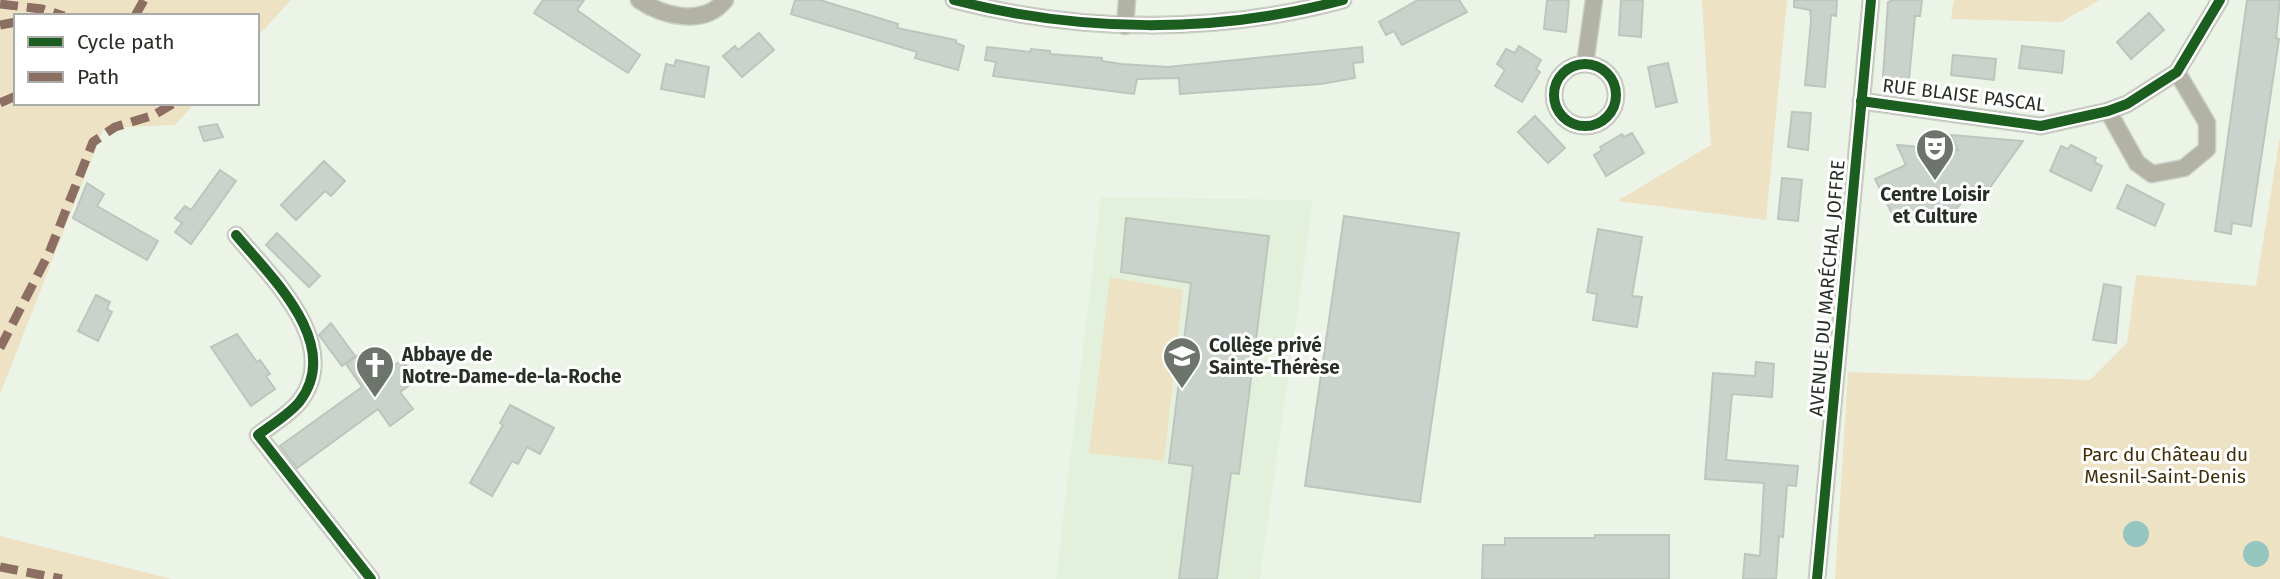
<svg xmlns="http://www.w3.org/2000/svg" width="2280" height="579" font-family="'Fira Sans',sans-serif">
<rect width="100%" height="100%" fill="#ecf4e8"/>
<polygon fill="#e3f1dc" points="1101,197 1313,200 1260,579 1056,579"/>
<g fill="#ede2c3">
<polygon points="0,0 291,0 257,37 257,16 16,16 16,103 195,103 175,125 104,128 0,394"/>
<polygon points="1702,0 1787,0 1766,220 1617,201 1711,145"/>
<polygon points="1954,0 2100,0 2061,22 1951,19"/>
<polygon points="2280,136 2280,579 1835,579 1848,372 2090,380 2127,343 2136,275 2256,286"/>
<polygon points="1110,277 1183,290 1164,461 1089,453"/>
<polygon points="0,536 172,579 0,579"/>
</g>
<g fill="#94c6bf">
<circle cx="2136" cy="534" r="13"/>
<circle cx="2256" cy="554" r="13"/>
</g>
<g fill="#cad3cb" stroke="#bdc5bd" stroke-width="2">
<polygon points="543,0 584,0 577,10 640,55 628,73 534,13"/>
<polygon points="795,0 820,0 898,24 897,28 956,40 956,43 964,46 958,70 915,58 917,52 791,14"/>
<polygon points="1418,0 1459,0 1467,12 1402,45 1394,31 1386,35 1379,22"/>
<polygon points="1547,0 1569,0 1566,32 1544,29"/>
<polygon points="1621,0 1643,0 1641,37 1619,35"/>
<polygon points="1794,0 1837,0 1836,16 1831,15 1825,87 1805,85 1811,21 1810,10 1794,7"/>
<polygon points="1894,0 1922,0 1920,16 1915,16 1909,79 1883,77 1888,2"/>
<polygon points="2247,0 2280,0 2276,38 2279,39 2251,226 2232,223 2231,234 2215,231"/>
<polygon points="2149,13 2164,30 2131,59 2117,42"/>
<polygon points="759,33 774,50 742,77 723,56 735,46 738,50"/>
<polygon points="1519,46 1541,60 1536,69 1540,72 1522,102 1495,86 1505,70 1497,64 1506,49 1515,53"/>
<polygon points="2022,46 2064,51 2062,73 2019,68"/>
<polygon points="987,47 1030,52 1031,49 1050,51 1050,54 1102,58 1102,61 1121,64 1168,67 1362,47 1363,62 1353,63 1355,78 1321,84 1180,94 1179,78 1137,79 1134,94 993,76 996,62 985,60"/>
<polygon points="1953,55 1996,59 1994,80 1951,75"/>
<polygon points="676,60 709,67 704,97 661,89 666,64 674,66"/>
<polygon points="1668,63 1677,102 1656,107 1648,67"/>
<polygon points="1792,112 1811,113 1808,150 1788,147"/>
<polygon points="1535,116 1565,148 1548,163 1518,132"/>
<polygon points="217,124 223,137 204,141 199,127"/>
<polygon points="1632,133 1644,153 1606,176 1594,155 1602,150 1600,147 1622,134 1624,137"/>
<polygon points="1951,135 2023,141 1981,200 1975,187 1945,222 1941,214 1917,223 1894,218 1875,179 1906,165 1897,145 1958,150"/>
<polygon points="2071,145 2096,158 2094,162 2102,166 2091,191 2050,171 2061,146 2068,149"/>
<polygon points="324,161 345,181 331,196 325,191 296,220 281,205"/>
<polygon points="220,170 236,181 191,244 175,232 182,223 175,218 185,206 191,210"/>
<polygon points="1782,178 1802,180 1798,221 1778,219"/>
<polygon points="87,183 104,194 97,206 158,241 147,260 73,218"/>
<polygon points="2127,185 2164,204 2155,226 2117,208"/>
<polygon points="1344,216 1459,233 1420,502 1305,486"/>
<polygon points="1126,218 1269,236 1239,474 1231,473 1217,579 1179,579 1193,466 1169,463 1191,283 1121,272"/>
<polygon points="1598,229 1642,237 1632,296 1642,297 1637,327 1593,320 1597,294 1587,292"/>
<polygon points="277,233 320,276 309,287 266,245"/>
<polygon points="2104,284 2121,287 2116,343 2093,340"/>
<polygon points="96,295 110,302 107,309 112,312 98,341 78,331"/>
<polygon points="331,323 355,356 342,366 319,335"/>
<polygon points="237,334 257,362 260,360 270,374 266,376 275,389 251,406 211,347"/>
<polygon points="371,346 386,365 392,361 395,365 402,360 417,380 400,392 413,409 390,426 378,409 297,468 280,446 362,387 346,364"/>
<polygon points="1756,362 1774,364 1772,397 1732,394 1726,460 1798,466 1796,486 1787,485 1783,537 1779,536 1776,579 1743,579 1745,554 1760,556 1764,483 1705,479 1713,373 1755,376"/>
<polygon points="510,405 554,428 540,454 527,447 518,464 512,461 492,496 470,483 503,425 500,423"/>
<polygon points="1595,535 1669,535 1669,579 1482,579 1483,545 1505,545 1505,538 1595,538"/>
</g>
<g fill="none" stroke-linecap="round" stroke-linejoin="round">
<defs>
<g id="minor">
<path d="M639,0C663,16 704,27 725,0"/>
<path d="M954,0C1080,33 1217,34 1343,0"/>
<polyline points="1125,26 1127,0"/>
<polyline points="1585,64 1594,0"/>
<circle cx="1585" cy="95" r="31"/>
<polyline points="1861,101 2041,126 2108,111 2127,104 2177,72 2220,0"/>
<polyline points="2108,111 2137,163 2152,174 2184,168 2207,149 2207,123 2177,72"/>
<path d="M236,235C271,277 343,344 300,401C290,414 271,425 258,435L371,579"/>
<polyline points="1817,579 1871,0"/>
</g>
</defs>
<use href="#minor" stroke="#cad0c6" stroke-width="19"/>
<use href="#minor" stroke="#b2b3a5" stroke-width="16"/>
<g stroke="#8d6e63" stroke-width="9" stroke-dasharray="18 9" stroke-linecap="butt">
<polyline points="0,4 42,9 64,16"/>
<polyline points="135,16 144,0"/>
<polyline points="0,25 16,22"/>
<polyline points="0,103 16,96"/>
<polyline points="0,348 49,253 93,142 115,127 154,115 174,103"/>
<polyline points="0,567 62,579"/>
</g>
<defs>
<g id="cycleway">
<path d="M954,0C1080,33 1217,34 1343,0"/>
<circle cx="1585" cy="95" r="31"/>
<polyline points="1861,101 2041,126 2108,111 2127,104 2177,72 2220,0"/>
<path d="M236,235C271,277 343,344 300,401C290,414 271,425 258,435L371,579"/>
<polyline points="1817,579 1871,0"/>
</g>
</defs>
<use href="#cycleway" stroke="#fff" stroke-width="15"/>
<use href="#cycleway" stroke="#1b5e20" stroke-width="10"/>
</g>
<defs>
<symbol id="theatre-pin" viewBox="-11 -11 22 30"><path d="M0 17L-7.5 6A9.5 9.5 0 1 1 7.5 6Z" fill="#6d746b" stroke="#fff"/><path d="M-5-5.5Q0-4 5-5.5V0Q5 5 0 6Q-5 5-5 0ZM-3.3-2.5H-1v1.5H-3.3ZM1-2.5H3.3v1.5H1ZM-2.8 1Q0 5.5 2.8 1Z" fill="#fff"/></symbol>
<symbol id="school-pin" viewBox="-11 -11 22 30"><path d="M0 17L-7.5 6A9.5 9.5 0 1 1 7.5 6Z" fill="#6d746b" stroke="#fff"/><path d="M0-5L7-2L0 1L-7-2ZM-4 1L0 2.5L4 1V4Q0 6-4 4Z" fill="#fff"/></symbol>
<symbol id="church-pin" viewBox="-11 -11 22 30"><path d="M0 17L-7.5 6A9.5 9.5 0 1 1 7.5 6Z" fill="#6d746b" stroke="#fff"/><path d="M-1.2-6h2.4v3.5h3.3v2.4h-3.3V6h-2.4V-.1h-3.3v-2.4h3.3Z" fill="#fff"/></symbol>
</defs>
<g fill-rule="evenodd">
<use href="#theatre-pin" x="1913" y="126" width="44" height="60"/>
<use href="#school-pin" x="1160" y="334" width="44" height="60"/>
<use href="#church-pin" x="353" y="343" width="44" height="60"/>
</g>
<g text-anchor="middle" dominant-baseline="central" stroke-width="6" stroke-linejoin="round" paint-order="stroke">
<g font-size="19" fill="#292f27" stroke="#fff">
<text transform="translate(1964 95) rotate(7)">RUE BLAISE PASCAL</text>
<text transform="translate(1827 288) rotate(-85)">AVENUE DU MARÉCHAL JOFFRE</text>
</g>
<g font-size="19" font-weight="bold" fill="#292f27" stroke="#fff" text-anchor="start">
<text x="1935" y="194" text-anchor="middle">Centre Loisir<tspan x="1935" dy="22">et Culture</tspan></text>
<text x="1209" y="345">Collège privé<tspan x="1209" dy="22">Sainte-Thérèse</tspan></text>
<text x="402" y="354">Abbaye de<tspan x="402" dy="22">Notre-Dame-de-la-Roche</tspan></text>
</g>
<g font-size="19" fill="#412e07" stroke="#fff">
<text x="2165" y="454">Parc du Château du<tspan x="2165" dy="22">Mesnil-Saint-Denis</tspan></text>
</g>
</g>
<rect x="14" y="14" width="245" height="91" fill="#ffffff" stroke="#a9aca9" stroke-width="2"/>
<rect x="28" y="37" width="35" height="10" fill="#1b5e20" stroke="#a9aca9" stroke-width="2"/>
<text x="77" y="49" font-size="21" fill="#292f27">Cycle path</text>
<rect x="28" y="72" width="35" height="10" fill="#8d6e63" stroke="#a9aca9" stroke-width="2"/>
<text x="77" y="84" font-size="21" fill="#292f27">Path</text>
</svg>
